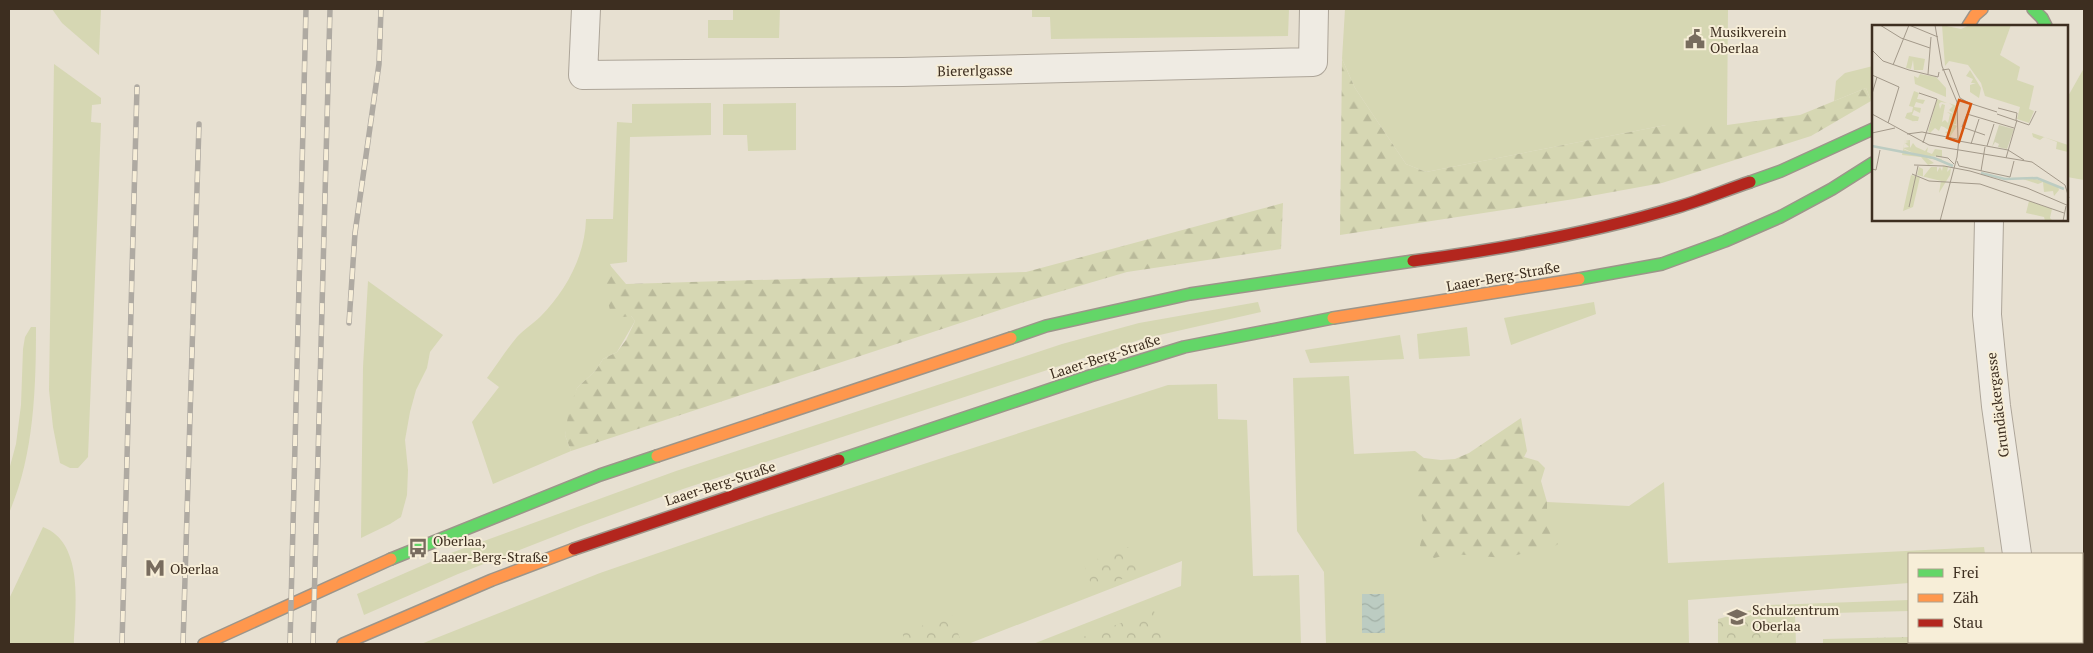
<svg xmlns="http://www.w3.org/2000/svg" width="2093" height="653" font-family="'PT Serif',serif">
<defs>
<pattern id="forest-firs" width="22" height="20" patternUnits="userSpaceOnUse" patternTransform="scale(1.25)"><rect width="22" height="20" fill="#d6d7b3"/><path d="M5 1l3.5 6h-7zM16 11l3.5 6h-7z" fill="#b9b99a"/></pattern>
<pattern id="park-crowns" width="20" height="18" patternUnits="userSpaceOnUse" patternTransform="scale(1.25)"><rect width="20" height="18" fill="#d6d7b3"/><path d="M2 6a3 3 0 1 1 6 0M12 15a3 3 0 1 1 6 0" fill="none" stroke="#b9b99a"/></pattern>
<pattern id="water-waves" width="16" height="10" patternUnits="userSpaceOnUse" patternTransform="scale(1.25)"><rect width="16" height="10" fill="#bcccc2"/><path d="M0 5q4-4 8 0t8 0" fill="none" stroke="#a2b0a6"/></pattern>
</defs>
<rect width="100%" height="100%" fill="#e7e0d1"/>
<g fill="#d6d7b3">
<polygon points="52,9 101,9 99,55 62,23"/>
<polygon points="733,9 780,9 779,38 708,38 708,20 733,20"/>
<polygon points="1032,9 1289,9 1288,36 1051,39 1050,17 1032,17"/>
<polygon points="1345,9 1728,9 1727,125 1666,125 1426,172 1406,164 1355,88 1342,59"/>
<polygon points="54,64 101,98 101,104 92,105 91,122 101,123 88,457 78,468 70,468 60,463 53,427 49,390"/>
<polygon points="1873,66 1873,100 1871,101 1866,88 1834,101 1836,81 1845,73"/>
<polygon points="2084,68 2084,180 2067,177 2067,98"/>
<path d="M711,103V135L630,137L627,262L610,264L631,316L635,321L617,352L603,359L596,370L577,388L565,435L571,451L493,484L472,422L499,387L487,378C497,365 506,350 517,337C523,330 533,324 540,317C566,291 585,256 586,219H613L617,122L632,123V104Z"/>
<polygon points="796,103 796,150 748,151 747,135 723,135 723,104"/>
<polygon points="368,281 443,335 430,352 427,368 416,390 410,412 405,440 408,470 407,495 401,517 390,524 361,538 363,367"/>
<polygon points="1258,302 1261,312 1142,339 683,489 581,526 458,574 364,615 357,594 451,553 676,471 1062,344 1139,323"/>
<polygon points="1594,302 1596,314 1511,345 1504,318"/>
<path d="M31,327H36C36,389 34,456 9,513V470L16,444L21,405L23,349L25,337Z"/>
<polygon points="1467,327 1470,356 1419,359 1417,334"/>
<polygon points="1400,335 1404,359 1310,363 1305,350"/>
<polygon points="1349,376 1354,454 1415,451 1424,458 1547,502 1629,506 1664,482 1668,563 1984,547 1985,554 1909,554 1909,583 1688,600 1689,644 1326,644 1324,572 1297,531 1293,378"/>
<polygon points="1217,384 1218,419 1247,420 1253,576 1299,575 1301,644 1033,644 1181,586 1182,561 968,644 421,644 600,573 754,520 939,459 1168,385"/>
<path d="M43,527C85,543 75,609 74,644H9V599Z"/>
<polygon points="1909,600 1909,611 1795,614 1796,644 1784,644 1784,637 1770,617 1769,605"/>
</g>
<g fill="url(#forest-firs)">
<polygon points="1342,59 1355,88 1406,164 1426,172 1666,125 1727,125 1800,115 1866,88 1871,101 1811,136 1662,183 1574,199 1340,235"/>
<polygon points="1283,203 1281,249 1127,272 1021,303 571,451 565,435 569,409 577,388 596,370 603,359 617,352 626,340 635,321 631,316 623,317 610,310 604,286 609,264 626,284 1026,272"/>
<polygon points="1521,418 1527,451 1524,457 1538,461 1545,468 1541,481 1547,502 1547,520 1550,533 1558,544 1549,550 1528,552 1506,558 1452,554 1434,558 1420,546 1424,527 1411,466 1424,458 1441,460 1455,459 1469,453"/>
</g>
<g fill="url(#park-crowns)">
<polygon points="1129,547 1138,573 1093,590 1084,564"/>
<polygon points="1769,605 1770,617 1784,637 1784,644 1718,644 1718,619"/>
<polygon points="1154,611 1164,638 1146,644 1064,644"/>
<polygon points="952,615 961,642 955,644 906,644 902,633"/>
<polygon points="1909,637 1909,642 1926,642 1926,644 1823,644 1823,639"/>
</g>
<polygon fill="url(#water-waves)" points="1362,594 1384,594 1385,633 1362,633"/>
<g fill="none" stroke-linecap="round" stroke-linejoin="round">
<defs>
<g id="street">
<polyline points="586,9 583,75 903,72 1313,62 1314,9"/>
<polyline points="1989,220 1987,315 1996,406 2017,554"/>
<polyline points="2031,642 2031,644"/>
</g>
<g id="fast">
<polyline points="2033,9 2042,18 2046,26"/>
<polyline points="1750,182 1781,171 1873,129"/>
<polyline points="1579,279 1662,264 1725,241 1780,217 1832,189 1873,163"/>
<polyline points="1011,338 1046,326 1190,294 1413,261"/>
<polyline points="839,460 1090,376 1184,347 1333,318"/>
<polyline points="391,559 600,475 657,456"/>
</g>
<g id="slow">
<polyline points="1968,26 1975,15 1982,9"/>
<polyline points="1333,318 1579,279"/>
<polyline points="657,456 1011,338"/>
<polyline points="204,644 391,559"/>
<polyline points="343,644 492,580 574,549"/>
</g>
<g id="jam">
<path d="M1413,261C1502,249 1592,233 1678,207C1702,200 1726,190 1750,182"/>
<polyline points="574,549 839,460"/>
</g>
</defs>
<use href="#street" stroke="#ada599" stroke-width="30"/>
<use href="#fast" stroke="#9c958a" stroke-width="14"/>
<use href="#slow" stroke="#9c958a" stroke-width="14"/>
<use href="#jam" stroke="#9c958a" stroke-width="14"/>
<use href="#street" stroke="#efebe3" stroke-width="28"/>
<use href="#fast" stroke="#63d668" stroke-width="11"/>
<use href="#slow" stroke="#ff974d" stroke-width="11"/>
<use href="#jam" stroke="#b3261e" stroke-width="11"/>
<defs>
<g id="rail">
<polyline points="349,323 355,233 379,64 381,9"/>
<polyline points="122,644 137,87"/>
<polyline points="183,644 199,124"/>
<polyline points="290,644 306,9"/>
<polyline points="313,644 330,9"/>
</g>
</defs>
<use href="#rail" stroke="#afaaa2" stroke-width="5.5"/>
<use href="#rail" stroke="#f7eed8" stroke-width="4" stroke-dasharray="11" stroke-linecap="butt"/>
</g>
<defs>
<symbol id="civic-bare" viewBox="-9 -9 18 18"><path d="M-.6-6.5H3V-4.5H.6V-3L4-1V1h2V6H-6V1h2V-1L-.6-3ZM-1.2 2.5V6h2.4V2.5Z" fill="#786c5e" stroke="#f7eed8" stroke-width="2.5" paint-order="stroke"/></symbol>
<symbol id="bus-bare" viewBox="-9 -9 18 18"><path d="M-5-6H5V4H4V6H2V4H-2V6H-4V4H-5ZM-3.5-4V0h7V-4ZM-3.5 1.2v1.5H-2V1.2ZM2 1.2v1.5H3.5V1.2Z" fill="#786c5e" stroke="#f7eed8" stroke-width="2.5" paint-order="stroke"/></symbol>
<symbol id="metro-bare" viewBox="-9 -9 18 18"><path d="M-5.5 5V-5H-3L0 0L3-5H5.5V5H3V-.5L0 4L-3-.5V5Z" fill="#786c5e" stroke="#f7eed8" stroke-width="2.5" paint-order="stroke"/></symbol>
<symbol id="school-bare" viewBox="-9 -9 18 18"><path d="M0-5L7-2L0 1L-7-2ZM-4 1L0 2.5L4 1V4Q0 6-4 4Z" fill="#786c5e" stroke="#f7eed8" stroke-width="2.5" paint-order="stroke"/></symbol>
</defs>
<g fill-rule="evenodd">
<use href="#civic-bare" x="1681" y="25" width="28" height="28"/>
<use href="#bus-bare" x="404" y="534" width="28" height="28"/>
<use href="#metro-bare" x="141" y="554" width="28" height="28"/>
<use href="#school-bare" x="1723" y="603" width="28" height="28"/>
</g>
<g text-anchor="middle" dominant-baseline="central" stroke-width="4" stroke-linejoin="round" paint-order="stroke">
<g font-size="14" fill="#3d2e20" stroke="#f7eed8" text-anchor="start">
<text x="1710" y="31">Musikverein<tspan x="1710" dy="16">Oberlaa</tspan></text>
<text x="433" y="540">Oberlaa,<tspan x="433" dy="16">Laaer-Berg-Straße</tspan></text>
<text x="170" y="568">Oberlaa</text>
<text x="1752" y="609">Schulzentrum<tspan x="1752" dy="16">Oberlaa</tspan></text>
</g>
<g font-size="14" fill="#3d2e20" stroke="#f7eed8">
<text transform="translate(975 70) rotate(-1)">Biererlgasse</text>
<text transform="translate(1503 276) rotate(-10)">Laaer-Berg-Straße</text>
<text transform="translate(1105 356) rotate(-18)">Laaer-Berg-Straße</text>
<text transform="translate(1997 405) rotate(-97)">Grundäckergasse</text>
<text transform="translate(720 483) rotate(-18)">Laaer-Berg-Straße</text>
</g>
</g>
<g transform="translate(1872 25)">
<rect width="196" height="196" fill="#e7e0d1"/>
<path d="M98,45L109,63L107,73L98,67V60L104,58H99L101,54L94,51ZM48,49L64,52L74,63V72L43,59L42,51L46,53ZM42,66L47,68L45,74L53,75L51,79L44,77L42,82L49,83L48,88L42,85L40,90L47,92L46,96H40L48,99L33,93L35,88L40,87L41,82L37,81ZM65,74L75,78L69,77L67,79L68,84L70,79L73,80L70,97L73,95L76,98L78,89L75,87L82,89L77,85L81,81L77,78L85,81L84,99H81L85,101L78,112L73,107L78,106L72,102L69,101L67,106L63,103L67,85L63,103L58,108L56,106ZM160,108L196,120V127L184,124L185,117L172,112L168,115L161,112ZM38,115V123L41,118L44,122L53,126L56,122L55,127L60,129L63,124L70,125V132L45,130L31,123L37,122L33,118L37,117L33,116ZM71,141L76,142L75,147L79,143L78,150L67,168L69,156L45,150L47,142L51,144V152L59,142H65V147L68,142L70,146ZM39,150L48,152L41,182L31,186ZM157,176L180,184L178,193L181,196H173L172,192L154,188Z" fill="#d6d7b3"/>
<path d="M34,110L31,124L45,130L70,134L69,136L55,133L62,138L56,140L49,132L30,130ZM157,152L186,161L187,165L182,171L181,166L172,167L171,157L166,159L151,154Z" fill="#d6d7b3"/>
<path d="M127,100L142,104L135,124L126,122L127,119L123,117L120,122Z" fill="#d1d1b3"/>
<path d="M70,0L89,4L98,0H139L128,30L148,42L145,55L162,61L157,84L162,86L157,98L145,94L148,82L113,71L109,58L96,40L77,36L73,41ZM37,31L53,34L51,45H42L41,35L39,44L34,43Z" fill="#d6d7b3"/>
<path fill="none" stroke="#bcccc2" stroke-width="2.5" d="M0,121L62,133L81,141M109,148L133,154L165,153L192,164"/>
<path fill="none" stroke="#a3998a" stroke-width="1" d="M8,0L29,13L58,23M37,0L66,12M63,0L70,41L85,77L86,115M0,25L11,36L37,45L66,52L67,47M21,40L37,0M70,45L77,44L88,73L99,79M56,49L59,12M0,50L27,62L16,98M47,68L65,74L51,118M0,69L5,52M100,79L125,87M126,83L145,88L144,95M0,89L57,120L160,137L193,160L197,173M125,89L157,100L164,86M0,108L23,103M35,109L50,107L85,114M113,110L90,102L95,89L142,103M87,116L136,125L152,135M99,119L107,94M115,121L122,99M64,131L76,133L82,139M134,133L145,95M85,136L87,141L138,152M42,140L72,141L98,146L155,163L197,181M0,144L4,145L8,125M109,146L113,122M40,149L57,156L108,159L192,188M138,152L142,136M37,182L46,141M68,196L85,132L87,114M191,196L194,181"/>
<path fill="#d7550e" fill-opacity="0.15" stroke="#d7550e" stroke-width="2.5" d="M87,75L99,79L87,117L75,113Z"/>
<rect width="196" height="196" fill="none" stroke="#3d2e20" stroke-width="2.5"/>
</g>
<rect width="2093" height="653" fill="none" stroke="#3d2e20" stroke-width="20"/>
<rect x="1908" y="553" width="175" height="90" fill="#f7eed8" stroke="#ada18e"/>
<rect x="1918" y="569" width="25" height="8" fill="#63d668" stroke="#ada18e"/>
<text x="1953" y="578" font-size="15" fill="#3d2e20">Frei</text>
<rect x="1918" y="594" width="25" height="8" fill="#ff974d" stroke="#ada18e"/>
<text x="1953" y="603" font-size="15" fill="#3d2e20">Zäh</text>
<rect x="1918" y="619" width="25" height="8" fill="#b3261e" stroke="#ada18e"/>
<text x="1953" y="628" font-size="15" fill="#3d2e20">Stau</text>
</svg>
